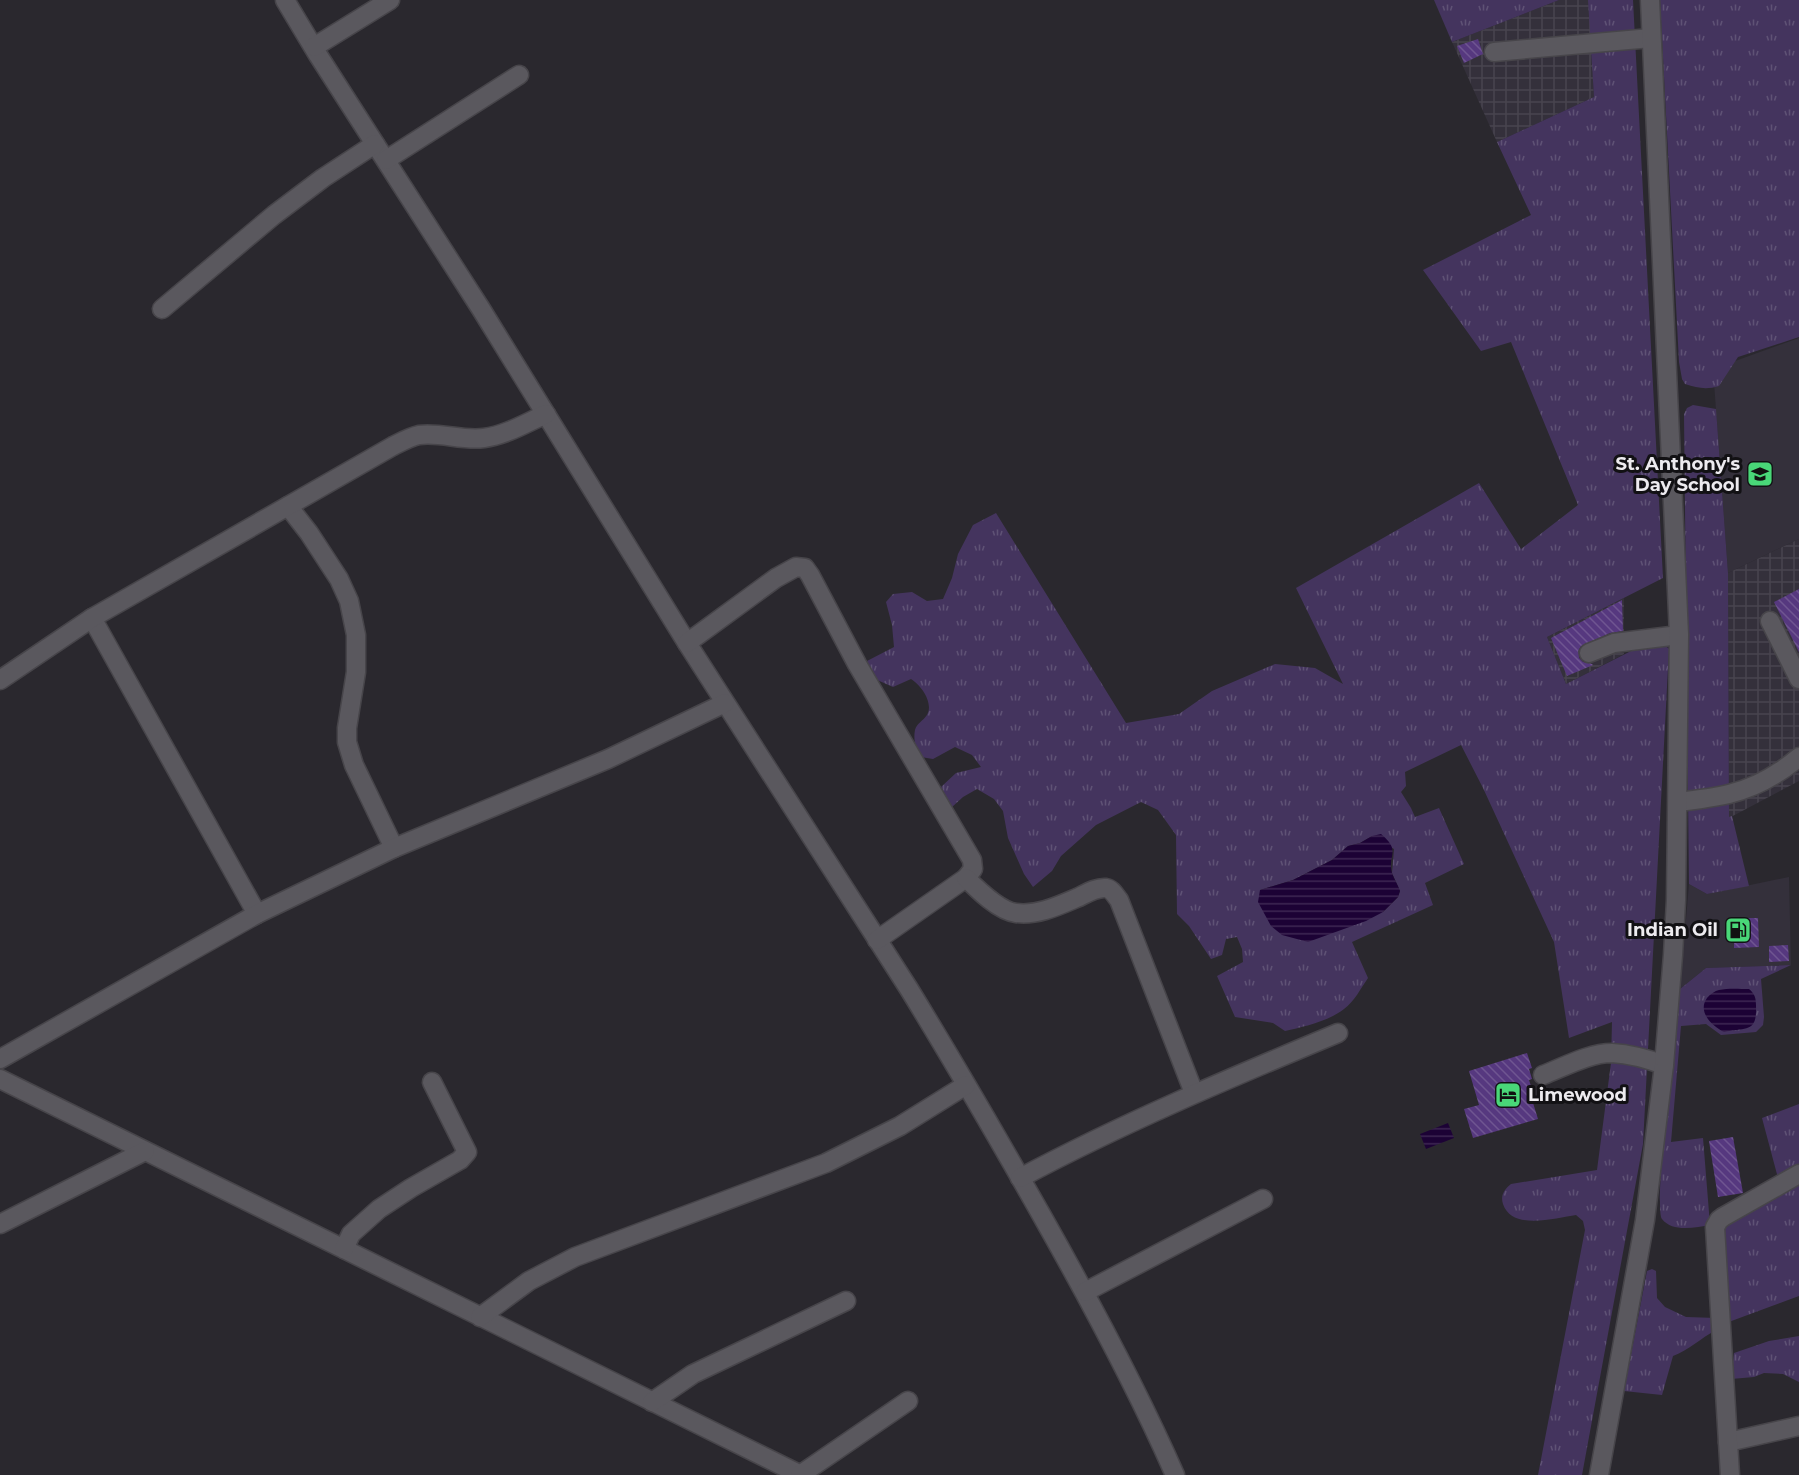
<svg xmlns="http://www.w3.org/2000/svg" width="1799" height="1475" font-family="Montserrat,sans-serif">
<defs>
<pattern id="industrial-grid" width="8" height="8" patternUnits="userSpaceOnUse" patternTransform="scale(1.5)"><rect width="8" height="8" fill="#34303b"/><path d="M0 4h8M4 0v8" fill="none" stroke="#48444e"/></pattern>
<pattern id="grass-tufts" width="24" height="20" patternUnits="userSpaceOnUse" patternTransform="scale(1.5)"><rect width="24" height="20" fill="#44345e"/><path d="M3 7l-1-3M5 7V3M7 7l1-3M15 17l-1-3M17 17v-4M19 17l1-3" fill="none" stroke="#5f5275"/></pattern>
<pattern id="water-rules" width="6" height="5" patternUnits="userSpaceOnUse" patternTransform="scale(1.5)"><rect width="6" height="5" fill="#1c0235"/><path d="M0 2.5h6" fill="none" stroke="#3d2753"/></pattern>
<pattern id="building-back-hatch" width="6" height="6" patternUnits="userSpaceOnUse" patternTransform="scale(1.5)"><rect width="6" height="6" fill="#56387f"/><path d="M-1 5l2 2M0 0l6 6M5-1l2 2" fill="none" stroke="#6f5591"/></pattern>
</defs>
<rect width="100%" height="100%" fill="#2a282e"/>
<g fill="#34303b">
<polygon points="1799,338 1799,539 1728,573 1713,369"/>
<polygon points="1789,877 1791,965 1706,968 1680,989 1689,884 1707,894"/>
</g>
<g fill="url(#industrial-grid)">
<polygon points="1559,0 1589,0 1594,97 1497,142 1452,42"/>
<polygon points="1799,539 1799,781 1729,818 1728,573"/>
<polygon points="1624,598 1624,654 1566,684 1547,637"/>
</g>
<g fill="url(#grass-tufts)" fill-rule="evenodd">
<polygon points="1434,0 1559,0 1452,42"/>
<path d="M1588,0H1633L1663,578L1547,637L1566,684L1633,650L1663,643L1669,649L1643,1144L1582,1475H1538L1585,1230L1583,1221L1576,1215C1555,1218 1512,1231 1503,1204C1500,1195 1505,1189 1511,1184L1597,1170L1611,1063L1612,1022L1569,1038L1554,942L1483,788L1461,745L1405,772L1406,786L1401,792L1411,808L1415,817L1439,808L1464,864L1425,883L1433,905L1352,942L1368,978C1361,988 1354,1002 1344,1009C1329,1021 1303,1027 1285,1031L1273,1023L1235,1017L1217,976L1243,962L1242,949L1237,937L1226,939L1222,955L1211,959L1189,926L1177,914L1176,835L1158,810L1141,802L1096,825L1061,856L1052,871L1033,887L1024,874L1008,838L1003,811L994,799L977,789L963,797L952,807L941,787L956,773L981,767L972,755L955,747L933,759L921,757C916,747 913,741 915,730C917,723 923,721 927,715C934,703 921,685 911,679L893,687L875,679L867,661L894,647L892,625L886,602L893,594L912,592L927,601L943,599L952,578L958,554L973,525L996,513L1126,723L1179,714L1212,691L1275,664L1315,668L1343,684L1296,588L1479,483L1521,549L1578,505L1511,342L1481,351L1423,270L1531,215L1497,142L1594,97ZM1372,836L1394,849L1392,873L1400,891L1398,897L1383,912L1260,890L1293,880L1332,860L1348,846L1360,843Z"/>
<path d="M1660,0H1799V337L1738,357L1719,386C1706,390 1698,388 1685,384L1682,379L1679,362Z"/>
<polygon points="1693,405 1716,409 1728,573 1729,817 1732,816 1749,886 1707,894 1689,884 1684,414 1687,408"/>
<path d="M1791,965L1761,979L1764,1017L1763,1025L1756,1032L1721,1035L1706,1024L1681,1026L1671,1142L1703,1138L1710,1225C1696,1227 1673,1233 1662,1219C1653,1207 1677,1018 1680,989L1706,968Z"/>
<polygon points="1799,1104 1799,1167 1778,1178 1762,1118"/>
<polygon points="1799,1179 1799,1296 1726,1323 1720,1225"/>
<path d="M1652,1269L1656,1271L1657,1298L1665,1307L1686,1317L1716,1318V1330C1701,1338 1689,1350 1673,1356L1662,1395L1624,1391L1647,1271Z"/>
<polygon points="1799,1336 1799,1382 1783,1374 1764,1373 1754,1377 1731,1379 1734,1353 1769,1341"/>
</g>
<g fill="url(#water-rules)">
<path d="M1381,834C1402,852 1387,854 1392,873C1394,879 1398,885 1400,891L1398,897L1383,912L1366,921L1308,942L1282,935L1271,926L1258,902L1260,890L1293,880L1332,860L1348,846L1360,843L1372,836Z"/>
<path d="M1749,989C1755,994 1756,998 1756,1006C1757,1033 1747,1027 1724,1032C1712,1026 1697,1012 1707,998C1710,994 1715,991 1719,990C1728,988 1740,989 1749,989Z"/>
<polygon points="1448,1123 1454,1138 1426,1149 1420,1134"/>
</g>
<g fill="url(#building-back-hatch)">
<polygon points="1478,39 1483,54 1464,63 1457,46"/>
<polygon points="1799,589 1799,652 1774,602"/>
<polygon points="1622,600 1623,631 1610,633 1581,646 1578,651 1579,658 1583,662 1592,664 1593,665 1567,676 1551,638"/>
<polygon points="1734,918 1758,918 1759,947 1734,948"/>
<polygon points="1788,945 1789,961 1769,962 1769,946"/>
<polygon points="1527,1053 1532,1068 1529,1069 1532,1079 1529,1080 1532,1089 1529,1090 1538,1119 1473,1138 1464,1109 1479,1105 1469,1071"/>
<polygon points="1733,1137 1743,1193 1718,1197 1709,1141"/>
</g>
<g fill="none" stroke-linecap="round" stroke-linejoin="round">
<defs>
<g id="minor">
<path d="M285,0L318,55L481,309L687,643L909,989C955,1064 999,1140 1042,1216C1090,1301 1136,1386 1175,1475"/>
<polyline points="314,47 390,0"/>
<polyline points="1494,52 1651,38"/>
<polyline points="386,160 519,75"/>
<polyline points="162,309 274,215 323,178 375,144"/>
<polyline points="288,506 309,533 339,579 349,601 356,635 356,672 347,728 347,742 354,765 394,848"/>
<polyline points="92,618 257,914"/>
<polyline points="1770,621 1799,679"/>
<polyline points="687,643 776,578 796,567 805,568 810,575 857,664 972,860 973,869 966,878 877,940"/>
<polyline points="1589,653 1614,643 1679,635"/>
<path d="M0,680L92,618L393,446C401,442 410,437 419,435C441,432 462,441 484,438C506,435 526,423 546,414"/>
<path d="M1678,802C1695,800 1712,798 1729,794C1754,788 1779,774 1799,757"/>
<path d="M966,878C978,890 999,911 1016,913C1038,916 1060,905 1079,897C1087,893 1097,887 1106,888C1112,889 1115,895 1119,900L1194,1093"/>
<polyline points="0,1059 257,914 394,848 608,759 725,703"/>
<path d="M1543,1075C1564,1067 1589,1053 1612,1053C1629,1054 1648,1059 1664,1065"/>
<polyline points="0,1079 801,1475"/>
<path d="M1020,1178C1123,1123 1230,1078 1338,1033"/>
<polyline points="0,1224 145,1151"/>
<polyline points="344,1249 351,1234 379,1209 411,1188 460,1160 467,1152 432,1082"/>
<polyline points="1085,1292 1263,1199"/>
<polyline points="480,1317 529,1281 575,1257 826,1163 900,1126 966,1085"/>
<polyline points="652,1402 693,1374 846,1301"/>
<polyline points="1728,1442 1799,1426"/>
<polyline points="800,1475 908,1401"/>
<polyline points="1599,1475 1645,1220 1664,1065 1673,955 1676,900 1679,635 1650,0"/>
<polyline points="1730,1475 1715,1227 1719,1220 1723,1217 1799,1174"/>
</g>
</defs>
<use href="#minor" stroke="#47454a" stroke-width="21"/>
<use href="#minor" stroke="#5a585e" stroke-width="18"/>
</g>
<defs>
<symbol id="school-square" viewBox="-11 -11 22 22"><rect x="-9" y="-9" width="18" height="18" rx="4" fill="#49d778" stroke="#121114"/><path d="M0-5L7-2L0 1L-7-2ZM-4 1L0 2.5L4 1V4Q0 6-4 4Z" fill="#111"/></symbol>
<symbol id="fuel-square" viewBox="-11 -11 22 22"><rect x="-9" y="-9" width="18" height="18" rx="4" fill="#49d778" stroke="#121114"/><path d="M-5.5-6h7V0h2V4h1.3V-2.5L3-4.5l.8-.8L6-3V5H2.5V1h-1V6h-7ZM-4.2-4.7v3.2H.2V-4.7Z" fill="#111"/></symbol>
<symbol id="hotel-square" viewBox="-11 -11 22 22"><rect x="-9" y="-9" width="18" height="18" rx="4" fill="#49d778" stroke="#121114"/><path d="M-6-4.5h1.5V1H6V5H4.5V3h-9V5H-6ZM-4 0a1.8 1.8 0 1 1 3.6 0ZM.5 0V-2.5h3Q6-2.5 6 0Z" fill="#111"/></symbol>
</defs>
<g fill-rule="evenodd">
<use href="#school-square" x="1745" y="459" width="30" height="30"/>
<use href="#fuel-square" x="1723" y="915" width="30" height="30"/>
<use href="#hotel-square" x="1493" y="1080" width="30" height="30"/>
</g>
<g text-anchor="middle" dominant-baseline="central" stroke-width="6" stroke-linejoin="round" paint-order="stroke">
<g font-size="18" font-weight="bold" fill="#edebef" stroke="#121114" text-anchor="end">
<text x="1740" y="464">St. Anthony's<tspan x="1740" dy="21">Day School</tspan></text>
<text x="1718" y="930">Indian Oil</text>
<text x="1528" y="1095" text-anchor="start">Limewood</text>
</g>
</g>
</svg>
